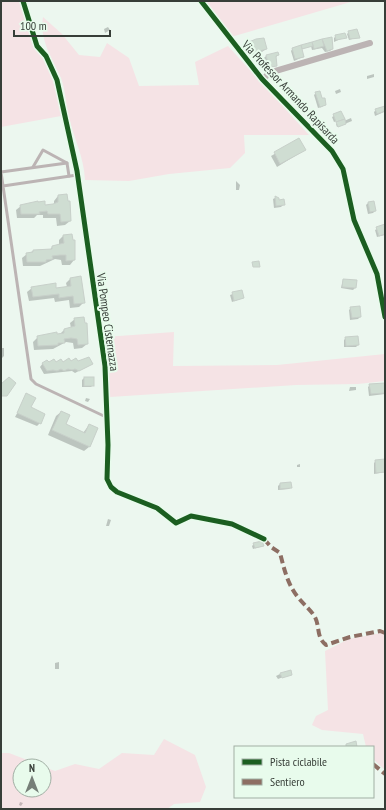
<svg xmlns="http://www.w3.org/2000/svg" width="386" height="810" font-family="'PT Sans Narrow',sans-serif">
<rect width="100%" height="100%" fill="#ecf7ef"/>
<g fill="#f5e3e5">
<path d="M1,1H20L38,53C50,60 59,102 61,116L1,127Z"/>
<polygon points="205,1 354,1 231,37"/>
<path d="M43,17L62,34L79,55L100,57L107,43L129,58L139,86L199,85L195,62L228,46L309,135H244L245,153L230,168L169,174L129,181L85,180C84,157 73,136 68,114C66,103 65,89 61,78C52,59 39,39 43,17Z"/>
<polygon points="174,332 173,366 277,365 385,354 385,381 358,384 296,385 110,397 105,337"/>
<polygon points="381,633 385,635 385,770 373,759 373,747 366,747 363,734 322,730 312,725 316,716 328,710 325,651 349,639"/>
<polygon points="164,739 195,755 206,787 200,802 174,804 167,809 1,809 1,753 9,753 43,766 20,766 20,790 44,790 44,767 55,771 75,764 99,769 122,753 154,755"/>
</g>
<g fill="#0003">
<polygon points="108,27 110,30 105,33 104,29"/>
<polygon points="349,32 359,37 349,40 347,34"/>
<polygon points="336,36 345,37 334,42 334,38"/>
<polygon points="331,38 332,49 330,51 325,52 322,48 312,50 311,46 301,49 303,57 294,61 291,51 293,48"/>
<polygon points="249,43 266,49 262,52 249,56 246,46"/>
<polygon points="278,55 276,57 276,65 269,68 268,64 266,65 264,58 266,56"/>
<polygon points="374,74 374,77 367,79 367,76"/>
<polygon points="340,89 341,92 336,94 335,91"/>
<polygon points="316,93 324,105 322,107 318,108 314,95"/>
<polygon points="385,107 384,112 375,116 374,112 376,110"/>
<polygon points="341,112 344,121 351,118 352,121 337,127 336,124 342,121 342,119 334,122 332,117"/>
<polygon points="299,140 305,150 277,167 271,156"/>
<polygon points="236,181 240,185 239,190 236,190"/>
<polygon points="58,196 70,221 65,225 57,226 56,218 43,218 43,215 37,215 34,218 17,218 16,210 21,206 37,202 44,206 54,205 54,201"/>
<polygon points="275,198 283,205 281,207 274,208 273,199"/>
<polygon points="368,203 375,211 373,213 368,214 366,205"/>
<polygon points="385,225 385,235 377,237 375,230"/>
<polygon points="63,236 74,241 74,260 70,265 62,265 61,260 55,259 40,266 23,266 22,258 27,254 33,251 49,251 52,247 59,245 59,240"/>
<polygon points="71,278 84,302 79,307 70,308 69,300 55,302 54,298 29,301 27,292 32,288 55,289 67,287 66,283"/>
<polygon points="343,280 355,288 353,290 341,288"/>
<polygon points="241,291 243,298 232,302 230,295"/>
<polygon points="351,308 360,317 358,319 350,320 349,310"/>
<polygon points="75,319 87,344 82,348 74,349 73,343 66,342 53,349 34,350 33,342 38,337 60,334 64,330 71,328 70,323"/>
<polygon points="346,338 358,345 356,347 344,347 344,340"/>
<polygon points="1,348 4,348 4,356 1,359"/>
<polygon points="78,362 92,364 75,373 72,371 44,374 40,367 43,363"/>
<polygon points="84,378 93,385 91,387 82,387 82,380"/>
<polygon points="385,384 385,394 369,396 368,387 370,385"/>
<polygon points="350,387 356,387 356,390 349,391"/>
<polygon points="27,395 30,408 40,423 37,426 15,417"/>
<polygon points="86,398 90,399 88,402 85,401"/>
<polygon points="61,412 65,425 83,433 89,425 97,428 89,447 84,451 48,435 56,416"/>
<polygon points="385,460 385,472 374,474 374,463 376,461"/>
<polygon points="300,464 300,467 297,467 297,465"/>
<polygon points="280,484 291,487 289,489 278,490 278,486"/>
<polygon points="108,519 111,520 109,526 106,526"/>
<polygon points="254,544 263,546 253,549 252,546"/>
<polygon points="59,662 59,669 55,669 55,663"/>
<polygon points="280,674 280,675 291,674 278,679 276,676"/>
<polygon points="20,802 23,803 21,806 19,805"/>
</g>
<g fill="#cfddd2" stroke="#c8d0ca">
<polygon points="357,29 360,38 350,39 348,31"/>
<polygon points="345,33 347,38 336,40 335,35"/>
<polygon points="332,37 333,49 327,51 322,39"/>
<polygon points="264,38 267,49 252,53 249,42 256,39"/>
<polygon points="322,39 324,46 314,49 312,42"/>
<polygon points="312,42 313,46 302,49 301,45"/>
<polygon points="301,45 304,57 295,59 292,48"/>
<polygon points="278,52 279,55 276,56 277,66 271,67 270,63 268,63 266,55"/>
<polygon points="320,91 322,98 325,98 326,105 320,107 315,92"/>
<polygon points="385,106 385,111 377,114 375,109"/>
<polygon points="341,111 345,119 336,122 333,114"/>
<polygon points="345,119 346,124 338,127 336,122"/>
<polygon points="299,138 306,150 280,164 274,152"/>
<polygon points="67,194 68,201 70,201 71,221 61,222 60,214 48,214 47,211 39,212 40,214 21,214 20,205 38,201 38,202 45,201 45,205 53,204 58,202 58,195"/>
<polygon points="275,196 279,198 279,200 284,199 285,205 276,206"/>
<polygon points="374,201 376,211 370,212 368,202"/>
<polygon points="385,224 385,234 379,236 376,227"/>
<polygon points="72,234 73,240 75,240 75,260 66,261 66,255 60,255 52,256 53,259 46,260 46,262 27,262 26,253 33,252 33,250 52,249 52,246 64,243 63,235"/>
<polygon points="259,261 260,267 253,267 252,262"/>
<polygon points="81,276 85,303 74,304 73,296 59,298 59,294 33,297 31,287 56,283 56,288 71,286 70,278"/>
<polygon points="343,279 357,280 356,288 342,287"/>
<polygon points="242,290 244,298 234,301 232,292"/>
<polygon points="360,306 361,317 352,318 350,307"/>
<polygon points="84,317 85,323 87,323 88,344 78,345 77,339 71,338 64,339 65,343 58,343 58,345 38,346 37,336 57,332 57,334 64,333 64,329 75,326 74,318"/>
<polygon points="358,336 359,345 346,346 345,337"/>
<polygon points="89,357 93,364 79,371 75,369 72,370 68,369 64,371 61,369 57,371 53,370 47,371 42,363 47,360 49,362 54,359 56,362 61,359 63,362 69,358 71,361 76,358 78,361"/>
<polygon points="9,377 16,383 7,396 1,396 1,384"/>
<rect x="84" y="377" width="10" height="9"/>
<polygon points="385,383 385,393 371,394 369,384"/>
<polygon points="26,393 36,398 31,407 45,414 41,424 17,413"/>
<polygon points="61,411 70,415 66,424 85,433 89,424 98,428 90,447 52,430"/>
<polygon points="385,459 385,472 376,473 375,460"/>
<polygon points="291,482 292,488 280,489 280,483"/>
<polygon points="262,541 264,546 255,548 253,543"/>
<polygon points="291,670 292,675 282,678 280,673"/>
<polygon points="356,741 357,747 346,747 346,744"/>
</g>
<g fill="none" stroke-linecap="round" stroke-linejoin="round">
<g stroke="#bcb4b4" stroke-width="3">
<polyline points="33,167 43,150 67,163"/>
<polyline points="77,175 3,186 31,379 36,384 106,417"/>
<polyline points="3,186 1,172 67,163 69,176"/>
</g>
<g stroke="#bcb4b4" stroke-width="6">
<polyline points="23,1 37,46 46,56 57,80 77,171 105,366 108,445 107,479 111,487 117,492 157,508 176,523 191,516 232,524 264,539"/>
<polyline points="201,1 262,79 332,151 343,169 354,220 377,274 385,317"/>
<polyline points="262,79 272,72 370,43"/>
</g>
<g stroke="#8d6e63" stroke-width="4" stroke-dasharray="8 4" stroke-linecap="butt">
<path d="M264,539L271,547L280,553C284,568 287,583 297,596C303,604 310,609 315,617C320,627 316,637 326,645L350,637L380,631L385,633"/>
<polyline points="373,764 385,774"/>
</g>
<defs>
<g id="cycleway">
<polyline points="23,1 37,46 46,56 57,80 77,171 105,366 108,445 107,479 111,487 117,492 157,508 176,523 191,516 232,524 264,539"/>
<polyline points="201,1 262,79 332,151 343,169 354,220 377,274 385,317"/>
</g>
</defs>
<use href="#cycleway" stroke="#e8fbec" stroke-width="8"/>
<use href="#cycleway" stroke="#1b5e20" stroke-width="5"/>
</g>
<g text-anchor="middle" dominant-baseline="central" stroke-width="4" stroke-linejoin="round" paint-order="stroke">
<g font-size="12" fill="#373e38" stroke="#e8fbec">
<text transform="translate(291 92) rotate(47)">Via Professor Armando Rapisarda</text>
<text transform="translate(108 322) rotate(82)">Via Pompeo Cisternazza</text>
</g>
</g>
<rect width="386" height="810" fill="none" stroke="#373e38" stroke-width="4"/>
<rect x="234" y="746" width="140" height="52" fill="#e8fbec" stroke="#a1afa4"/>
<rect x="242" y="759" width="20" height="6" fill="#1b5e20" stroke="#a1afa4"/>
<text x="270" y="766" font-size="12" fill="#373e38">Pista ciclabile</text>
<rect x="242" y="779" width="20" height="6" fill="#8d6e63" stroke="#a1afa4"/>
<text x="270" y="786" font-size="12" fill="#373e38">Sentiero</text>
<g transform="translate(32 778)"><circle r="19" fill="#e8fbec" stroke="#a1afa4"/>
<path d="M0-3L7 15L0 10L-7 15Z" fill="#767f78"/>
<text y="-6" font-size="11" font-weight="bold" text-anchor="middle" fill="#373e38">N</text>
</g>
<path d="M14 30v6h96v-6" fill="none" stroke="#373e38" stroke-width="2"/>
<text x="20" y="30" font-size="12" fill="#373e38" stroke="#e8fbec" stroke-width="3" paint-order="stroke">100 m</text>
</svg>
